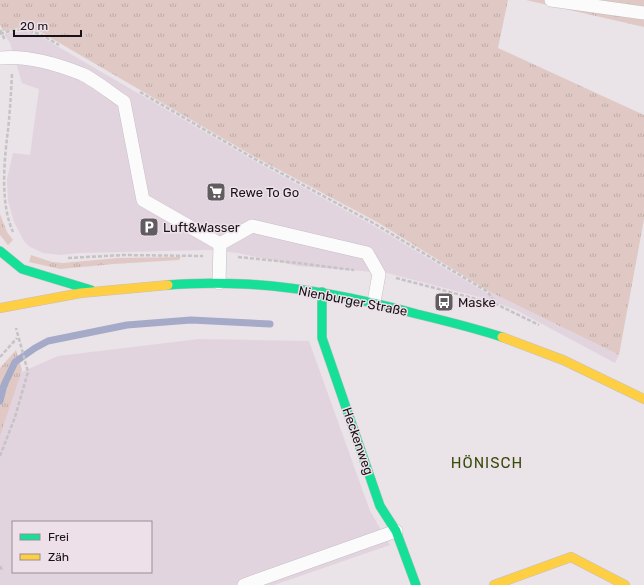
<svg xmlns="http://www.w3.org/2000/svg" width="644" height="585" font-family="Rubik,sans-serif">
<defs>
<pattern id="grass-tufts" width="24" height="20" patternUnits="userSpaceOnUse"><rect width="24" height="20" fill="#e0c9c5"/><path d="M3 7l-1-3M5 7V3M7 7l1-3M15 17l-1-3M17 17v-4M19 17l1-3" fill="none" stroke="#bfaca8"/></pattern>
</defs>
<rect width="100%" height="100%" fill="#eae3e8"/>
<g fill="#e2d4de" fill-rule="evenodd">
<polygon points="24,31 38,35 251,159 374,226 488,294 490,292 619,355 615,363 516,310 483,298 387,273 298,266 238,253 209,250 78,253 60,255 43,253 30,247 24,241 14,222 8,201 7,179 13,153 30,155 39,89 22,83 10,43 4,34"/>
<path d="M199,339L309,341L370,511L390,545L274,585H0V426L17,374L58,356ZM13,522H151V572H13Z"/>
</g>
<g fill="url(#grass-tufts)">
<polygon points="0,0 508,0 498,48 644,115 644,219 619,355 490,292 377,222 255,157 39,31 23,27 3,31 0,25"/>
<polygon points="526,0 644,0 644,27"/>
<polygon points="0,214 7,232 13,240 8,245 0,235"/>
<polygon points="31,255 52,262 63,263 118,258 181,257 179,260 114,264 60,269 29,262"/>
<polygon points="16,350 22,370 0,436 0,368"/>
</g>
<g fill="none" stroke-linecap="round" stroke-linejoin="round">
<polyline stroke="#a5aac8" stroke-width="7" points="0,401 4,385 15,362 35,348 48,341 127,325 191,320 270,324"/>
<defs>
<g id="lane">
<polyline points="551,0 644,13"/>
<path d="M0,58C28,55 57,64 82,74C95,80 112,94 124,102L143,200L220,244"/>
<polyline points="219,283 220,244 252,226 367,253 379,274 374,302"/>
<polyline points="244,585 396,531"/>
</g>
<g id="fast">
<polyline points="0,251 22,269 91,290"/>
<path d="M168,285C193,283 218,283 244,284C303,287 361,299 417,314C446,321 474,328 502,337"/>
<polyline points="322,292 322,338 380,506 396,531 416,585"/>
</g>
<g id="slow">
<polyline points="0,308 81,293 168,285"/>
<polyline points="502,337 563,360 644,399"/>
<polyline points="494,585 571,557 625,585"/>
</g>
</defs>
<use href="#lane" stroke="#c5bfc3" stroke-width="14"/>
<use href="#fast" stroke="#c5bfc3" stroke-width="10"/>
<use href="#slow" stroke="#c5bfc3" stroke-width="10"/>
<g stroke="#c5c3c4" stroke-width="2.5" stroke-dasharray="4 2" stroke-linecap="butt">
<polyline points="0,30 5,40"/>
<path d="M0,34C26,24 38,33 59,45"/>
<path d="M12,74C11,93 10,111 8,130C4,162 0,203 13,232"/>
<polyline points="140,92 253,158 375,224 488,292 495,303"/>
<polyline points="238,257 298,263 354,270"/>
<polyline points="68,258 124,255 203,256"/>
<polyline points="396,278 496,304 539,325"/>
<polyline points="0,357 17,338"/>
<polyline points="0,456 15,417 28,372 16,328"/>
<polyline points="0,566 2,570"/>
</g>
<use href="#lane" stroke="#fcfbfc" stroke-width="13"/>
<use href="#fast" stroke="#16e098" stroke-width="9"/>
<use href="#slow" stroke="#ffcf43" stroke-width="9"/>
</g>
<defs>
<symbol id="supermarket-square" viewBox="-11 -11 22 22"><rect x="-9" y="-9" width="18" height="18" rx="4" fill="#615c60" stroke="#ede0e9"/><path d="M-6-5.5h2.5l.6 2H6L4.5 2H-2.5L-4.4-4H-6ZM-1.5 3.2a1.3 1.3 0 1 0 .1 0ZM3 3.2a1.3 1.3 0 1 0 .1 0Z" fill="#fff"/></symbol>
<symbol id="parking-square" viewBox="-11 -11 22 22"><rect x="-9" y="-9" width="18" height="18" rx="4" fill="#615c60" stroke="#ede0e9"/><path d="M-3.5-5.5H1a3.5 3.5 0 0 1 0 7H-1V5.5H-3.5ZM-1-3.4V-.6H.8a1.4 1.4 0 0 0 0-2.8Z" fill="#fff"/></symbol>
<symbol id="bus-square" viewBox="-11 -11 22 22"><rect x="-9" y="-9" width="18" height="18" rx="4" fill="#615c60" stroke="#ede0e9"/><path d="M-5-6H5V4H4V6H2V4H-2V6H-4V4H-5ZM-3.5-4V0h7V-4ZM-3.5 1.2v1.5H-2V1.2ZM2 1.2v1.5H3.5V1.2Z" fill="#fff"/></symbol>
</defs>
<g fill-rule="evenodd">
<use href="#supermarket-square" x="205" y="181" width="22" height="22"/>
<use href="#parking-square" x="138" y="216" width="22" height="22"/>
<use href="#bus-square" x="433" y="291" width="22" height="22"/>
</g>
<g text-anchor="middle" dominant-baseline="central" stroke-width="3" stroke-linejoin="round" paint-order="stroke">
<g font-size="13" fill="#171316" stroke="#ede0e9" text-anchor="start">
<text x="230" y="192">Rewe To Go</text>
<text x="163" y="227">Luft&amp;Wasser</text>
<text x="458" y="302">Maske</text>
</g>
<g font-size="13" fill="#171316" stroke="#ede0e9">
<text transform="translate(353 301) rotate(11)">Nienburger Straße</text>
<text transform="translate(358 441) rotate(71)">Heckenweg</text>
</g>
<g font-size="15" letter-spacing="1" fill="#324e06" stroke="#ede0e9">
<text x="487" y="463">HÖNISCH</text>
</g>
</g>
<rect x="12" y="521" width="140" height="52" fill="#ede0e9" stroke="#978e95"/>
<rect x="20" y="534" width="20" height="6" fill="#16e098" stroke="#978e95"/>
<text x="48" y="541" font-size="12" fill="#171316">Frei</text>
<rect x="20" y="554" width="20" height="6" fill="#ffcf43" stroke="#978e95"/>
<text x="48" y="561" font-size="12" fill="#171316">Zäh</text>
<path d="M14 30v6h67v-6" fill="none" stroke="#171316" stroke-width="2"/>
<text x="20" y="30" font-size="12" fill="#171316" stroke="#ede0e9" stroke-width="3" paint-order="stroke">20 m</text>
</svg>
